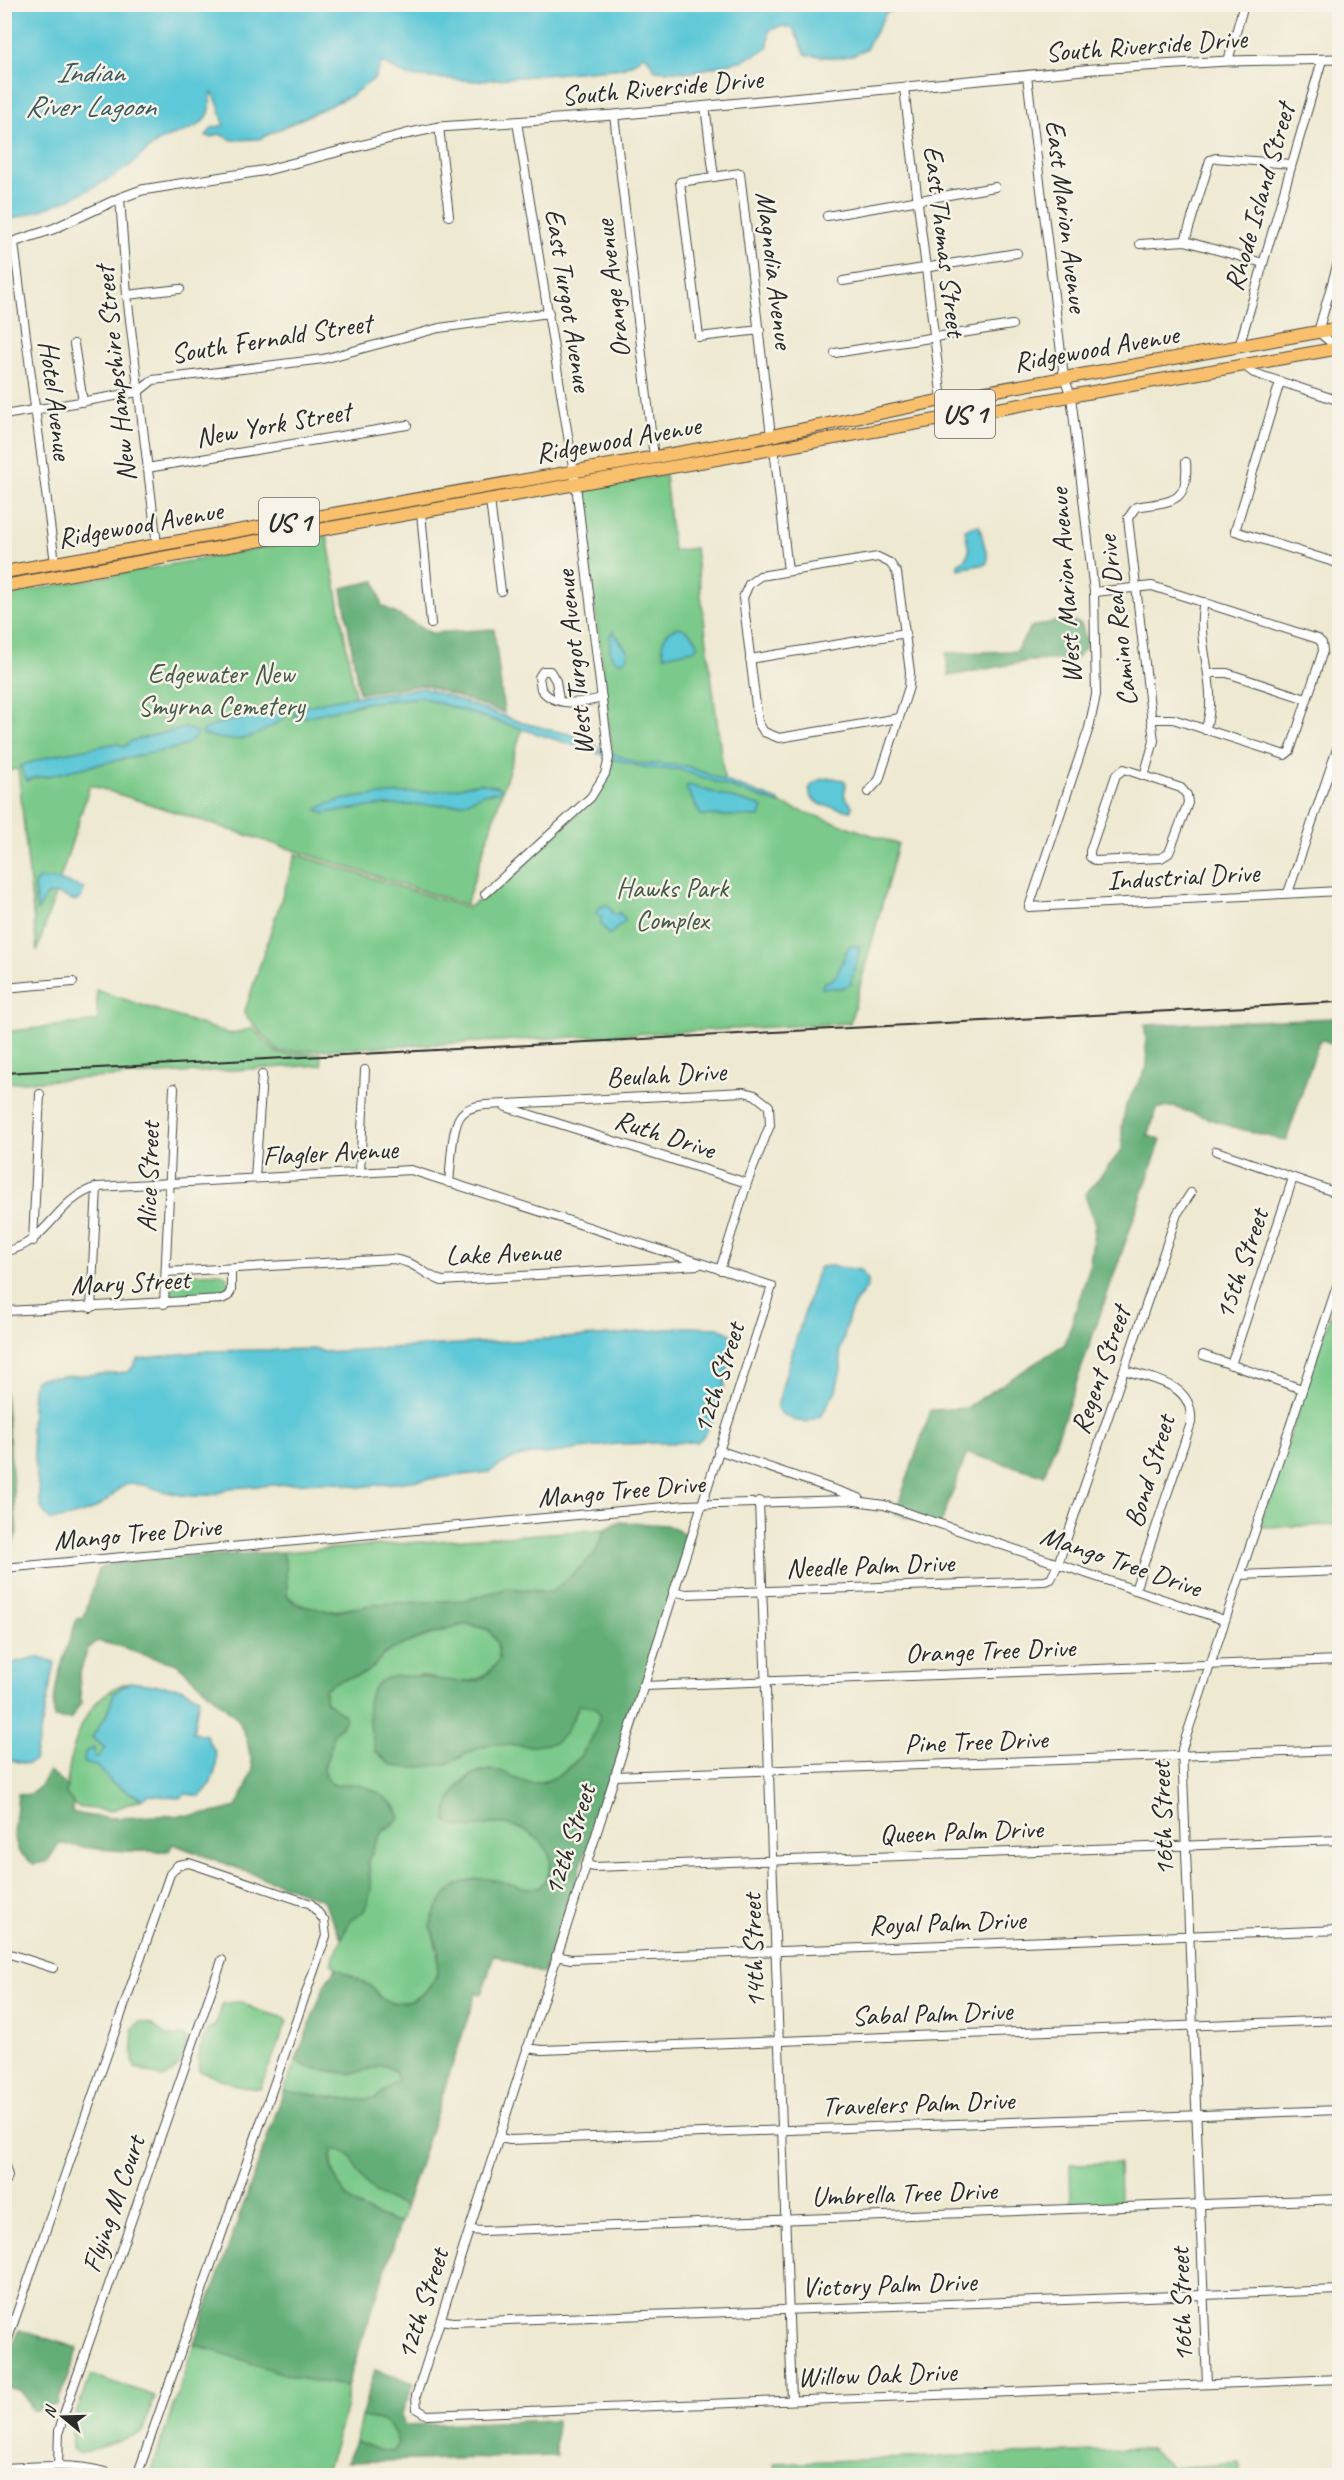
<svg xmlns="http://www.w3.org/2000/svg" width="1344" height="2480" font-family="Caveat,sans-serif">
<rect width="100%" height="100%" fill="#f7f3e8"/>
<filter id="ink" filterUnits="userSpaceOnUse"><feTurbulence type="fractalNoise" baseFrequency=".0167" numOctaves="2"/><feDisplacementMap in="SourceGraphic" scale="12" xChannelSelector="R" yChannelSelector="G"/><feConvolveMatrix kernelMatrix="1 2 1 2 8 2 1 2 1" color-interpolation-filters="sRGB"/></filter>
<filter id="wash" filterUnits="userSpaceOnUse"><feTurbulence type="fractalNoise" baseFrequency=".008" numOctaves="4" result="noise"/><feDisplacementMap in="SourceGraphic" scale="24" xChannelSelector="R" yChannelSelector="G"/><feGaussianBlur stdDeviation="1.35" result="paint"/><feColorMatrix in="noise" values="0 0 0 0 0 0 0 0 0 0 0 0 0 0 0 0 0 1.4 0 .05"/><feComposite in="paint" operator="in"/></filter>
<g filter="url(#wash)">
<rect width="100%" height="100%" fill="#eee9d1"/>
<g fill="#7bca8b" stroke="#537a5b" stroke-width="1.5">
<polygon points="665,475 673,551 695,548 725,785 898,844 850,1023 279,1052 244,1014 296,854 467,908 499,888 597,795 610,772 613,756 581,493 592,486"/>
<polygon points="327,536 357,706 364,703 420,697 522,729 466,905 90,785 37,951 18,769 5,771 4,595"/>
<polygon points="96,990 230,1034 253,1028 278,1054 320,1053 322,1065 5,1083 5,1032 98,1021"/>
<polygon points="220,1273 226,1275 229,1283 225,1294 173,1300 168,1296 171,1275"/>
<polygon points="1339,1304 1339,1525 1259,1527 1333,1307"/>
<path d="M606,1529L594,1555L552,1592L488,1593L467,1600L353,1608C330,1613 304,1612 287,1595L286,1567L283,1552Z"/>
<path d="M467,1624L489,1630L497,1643L500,1659C478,1691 454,1683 420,1675L369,1718L373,1732L456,1759L476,1749L492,1744L535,1746L574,1718L579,1705L596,1707L600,1715C593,1747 564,1786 528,1783C510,1781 499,1766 480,1771C462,1775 455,1793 447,1808L457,1827C474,1828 493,1821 509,1825C541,1832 566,1859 539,1888L527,1890L495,1880L430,1925C439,1951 446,1978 419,1996C412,2001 402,2004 393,2003C379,2002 377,1990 367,1984C354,1977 341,1974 331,1963L350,1921L364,1911L371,1891L368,1861L375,1844L382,1832L394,1825L398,1808C385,1797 373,1790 357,1785C348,1783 336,1789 329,1782C327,1779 325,1772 324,1768L332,1743L333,1734L341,1726L344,1714L325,1701V1689C336,1678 349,1678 363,1673C374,1670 376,1661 384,1655C397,1644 449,1629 467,1624Z"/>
<path d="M130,1682L114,1693L108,1713L92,1737L105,1748L98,1759L85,1752L112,1783L142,1799L109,1811L77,1807L66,1795C69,1752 82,1694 130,1682Z"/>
<path d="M242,2002L256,2010L282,2017L287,2022L260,2089L242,2087L199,2071C197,2059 201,2041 207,2030C220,2025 218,2014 223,2003Z"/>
<path d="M139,2022C154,2021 157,2032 170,2036C175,2037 179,2035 184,2036L187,2039C186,2054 178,2075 162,2078L135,2067C129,2054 136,2044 132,2030Z"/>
<polygon points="296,2061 307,2067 350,2074 384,2065 395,2071 398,2080 376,2098 356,2100 284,2091"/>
<path d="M332,2149C357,2152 351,2163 363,2180C374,2195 386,2200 403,2205L405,2208L401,2222H394C383,2217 370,2214 359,2207C341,2197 329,2169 332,2149Z"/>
<polygon points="1119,2163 1120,2204 1071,2205 1070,2164"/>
<polygon points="194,2344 297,2378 347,2386 347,2406 325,2475 150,2476"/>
<path d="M91,2375L155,2396L142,2433L80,2454L72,2449C69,2422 81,2400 91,2375Z"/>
<path d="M361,2417C384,2420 393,2421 398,2445L393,2452L378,2450L356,2441Z"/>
<polygon points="1151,2449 1172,2468 1240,2463 1240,2475 775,2476 774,2463"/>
</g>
<g fill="#64ae77" stroke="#486c51" stroke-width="1.5">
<polygon points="375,581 382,606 431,633 494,629 504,713 424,685 359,693 342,588"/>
<polygon points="1066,619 1081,624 1088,645 1075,659 1029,661 949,676 946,653 1016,651 1031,627"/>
<polygon points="1339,1018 1339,1046 1323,1040 1319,1041 1286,1141 1233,1127 1175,1107 1157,1108 1148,1136 1161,1140 1044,1475 967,1453 939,1528 895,1514 931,1410 966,1408 1065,1344 1089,1269 1095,1224 1085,1195 1122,1150 1122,1127 1126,1105 1147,1067 1145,1025"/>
<polygon points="5,1392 17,1532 14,1541 5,1546"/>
<path d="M618,1522L666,1525L692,1537L629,1728L543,1974L494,1955L482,1994L476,1993L405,2208L403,2205C386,2200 374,2195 363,2180C351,2163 357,2152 332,2149C327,2168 342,2197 359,2207C370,2214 383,2217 394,2222H401L347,2386L297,2378L194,2344L284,2091L356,2100L376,2098L398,2080L395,2071L384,2065L350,2074L307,2067L296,2061L325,1984L336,1968L373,1987L381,1999L392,2003L412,2001L429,1989L437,1975L439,1950L430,1925C441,1893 458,1874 494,1880C511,1883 522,1890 539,1888C566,1859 541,1833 510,1825C487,1819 470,1835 446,1821C447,1792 469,1767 499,1771C509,1772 517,1782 528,1783C564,1786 593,1747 600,1715L596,1707L579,1705L566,1733L554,1743L535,1746L492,1744L476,1749L447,1764L412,1768L393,1766L375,1751C373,1736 367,1720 368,1705C372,1654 444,1686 472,1682C485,1680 493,1669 499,1659L497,1643L489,1630C482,1628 473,1624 466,1624C454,1625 392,1647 383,1655C377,1661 375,1667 367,1672C353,1679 337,1677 325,1689V1701L344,1714L345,1720L333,1735L332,1743L324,1768C325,1772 327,1779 329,1781C335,1789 344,1784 352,1784C371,1786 396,1800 400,1818L382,1832L375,1844L368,1861L371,1891L364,1911L350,1921L341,1938L323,1900L173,1844L169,1851C132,1852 96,1851 59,1843L47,1862L33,1864L19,1852L14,1836L18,1794C36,1798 41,1784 49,1771L67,1786L66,1794L73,1802L72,1812C100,1820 123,1818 152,1816C182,1815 206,1817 236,1807L246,1788L253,1769L247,1740L238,1719L177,1664L131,1651L126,1648L97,1641L87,1650L79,1676L81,1703L70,1720L54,1718C52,1684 66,1651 77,1619L84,1617L99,1569L110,1564L171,1557L283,1552L286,1567L287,1596L297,1605L335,1612L375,1604L467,1600L508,1588L552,1592L594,1555L606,1529Z"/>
<path d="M19,2330L78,2348L57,2405C47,2405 43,2412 32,2410L21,2391L5,2388V2365Z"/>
<path d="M375,2370L414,2383L402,2413L404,2425L556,2420V2456L347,2462L356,2441L378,2450L393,2452L398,2445C393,2421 384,2420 361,2417Z"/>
</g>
<g fill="#5dc8d7" stroke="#447a81" stroke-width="1.5">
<path d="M5,4H908V5L886,13L866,49L854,55L837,58L806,55L793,28L781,26L769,30L768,48L744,60L692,72L655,70L645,54L635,62L622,68L475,81L407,76L382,62L374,79L350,96L259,139L233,140L219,134L211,137L206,136L212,128L224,125C222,117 217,97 212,93C209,101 213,110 206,118C193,133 173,133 158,142C146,149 137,161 126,168C89,193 47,210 5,221Z"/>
<polygon points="979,525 988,559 986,564 958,569 958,564 964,560 969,552 965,529"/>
<path d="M678,627C686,628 698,638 698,646L693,650L665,656C658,643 665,631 678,627Z"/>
<path d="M613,631L628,652L627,658L621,662C607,660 610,646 610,635Z"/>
<path d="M424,688L523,723L593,740L596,747L637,763L686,766L779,801V804L678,769C648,771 625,763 597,753L592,743L579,747L420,697L364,703L306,717L293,715C302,698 400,692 424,688Z"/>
<path d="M270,713L283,715L284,718C263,733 244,744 217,738C212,737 208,735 203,735L202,731L220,723Z"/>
<path d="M185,728L196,732L197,735L186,745L177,748C134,757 91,765 49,776C41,778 34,776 27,781L20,766L54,755L117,743L124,747L131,741Z"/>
<path d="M834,778L845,781L846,785L844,795L852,806L851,811L822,805L811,798L809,789C816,779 823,778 834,778Z"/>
<path d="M480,783L499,787L502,791L483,794L464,803L446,805H384L323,813L317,810C332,795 411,793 435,791C450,790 465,786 480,783Z"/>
<polygon points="688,785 759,806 763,808 760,817 701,815 686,788"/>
<polygon points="39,878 58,880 84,888 81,898 75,901 58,894 47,895 37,911 34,885"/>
<polygon points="606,905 610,907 613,914 617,915 619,912 626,920 609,935 601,924 601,916 595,914 600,907"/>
<path d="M853,945L855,947L860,945C860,954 852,972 851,984L842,988H822L823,983L833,979L837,974L849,946Z"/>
<path d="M831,1266L860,1270L868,1280V1286L855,1303L849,1316L840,1351L841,1369L836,1390L821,1416L807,1422L796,1421L782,1414L777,1408C787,1363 803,1320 816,1275L820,1267Z"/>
<path d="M683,1327L719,1328L734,1336C732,1359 716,1430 697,1442L616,1444L545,1454H531L511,1459L489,1472L359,1487L337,1482H320L230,1488C211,1499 184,1497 163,1491C152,1488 143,1483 132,1484C119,1484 115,1494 106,1501C91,1514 69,1518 50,1520L41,1508L31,1430L33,1388L35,1380L39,1378L129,1372L138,1359L207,1351L317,1349L324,1352L613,1335Z"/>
<polygon points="36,1657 55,1663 34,1761 27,1764 5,1759 5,1665"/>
<path d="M130,1682L181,1688L199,1697L193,1733L206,1735C208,1743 213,1746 215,1752C220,1767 211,1787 200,1796L186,1794L180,1798L148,1795L142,1799L112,1783L98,1767L84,1763L85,1752L94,1748V1755L98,1758L105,1748L92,1737L108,1713L114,1693Z"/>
</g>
</g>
<g filter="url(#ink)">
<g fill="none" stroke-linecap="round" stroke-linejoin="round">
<defs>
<g id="minor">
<polyline points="1228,61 1244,4"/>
<polyline points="1027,76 1064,377 1071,396 1094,592 1096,695 1089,728 1029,907 1340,891"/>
<polyline points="904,88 942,400"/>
<polyline points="705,106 714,177"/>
<polyline points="614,115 654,457"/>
<polyline points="439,127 449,216"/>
<polyline points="120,198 127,295 157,545"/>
<polyline points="827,216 995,187"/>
<polyline points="1185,241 1210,160 1216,158 1291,164"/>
<polyline points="14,243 55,563"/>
<polyline points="1140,244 1185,241 1263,263"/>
<polyline points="843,281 1017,253"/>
<polyline points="127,295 180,289"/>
<polyline points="760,330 699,337 680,182 740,173 771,436"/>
<polyline points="74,344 83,402"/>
<polyline points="1239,347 1322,60"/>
<polyline points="1338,348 1318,332 1340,255"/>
<polyline points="835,353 1012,325"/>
<polyline points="1243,365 1254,373 1340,401"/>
<polyline points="1280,382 1235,531 1340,564"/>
<polyline points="4,415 138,392 153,380 323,359 439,328 549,313"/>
<polyline points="774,448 788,571"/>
<polyline points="147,468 407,425"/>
<polyline points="490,500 501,591"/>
<polyline points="421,512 431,624"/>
<polyline points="1094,592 1152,586 1318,639 1322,643 1323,651 1290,751 1285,755 1173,719 1151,719"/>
<path d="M1204,602C1194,644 1221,688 1205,730"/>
<polyline points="750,659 906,633"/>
<polyline points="1208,673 1227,673 1306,699"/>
<path d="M559,700L556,681L550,671H543L539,677L541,689C555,708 582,703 602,698"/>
<polygon points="1124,769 1181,788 1187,795 1188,803 1169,853 1161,858 1096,861 1090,857 1090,851 1116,775"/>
<path d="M1144,776L1154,741L1128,518L1136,507C1170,501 1189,505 1186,462"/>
<polyline points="868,792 879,780 909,687 910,672 897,573 890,563 878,557 760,576 749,584 743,598 758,722 764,732 779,738 899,718"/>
<polyline points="1288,893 1340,740"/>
<polyline points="485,894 591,797 605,774 609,758 576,485 517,122"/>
<polyline points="4,988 73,982"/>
<polyline points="506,1107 747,1183"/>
<polyline points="1216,1151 1340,1194"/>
<polyline points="360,1172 365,1070"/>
<polyline points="255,1178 262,1075"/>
<path d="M449,1183C451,1167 451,1123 463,1113C469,1107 478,1106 486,1105L744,1092L755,1095L769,1106L770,1125L747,1183L720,1270"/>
<polyline points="33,1241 40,1094"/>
<path d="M4,1252C51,1242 54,1200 97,1187L411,1170L772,1286L416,2396L417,2409L427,2415L1340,2379"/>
<path d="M166,1272L393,1259C417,1262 422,1274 442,1281L698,1265"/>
<polyline points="164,1304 174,1088"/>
<polyline points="91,1308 97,1187"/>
<polyline points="7,1311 222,1299 228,1296 231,1291 231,1269"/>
<polyline points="1203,1355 1302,1389"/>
<polyline points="1231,1365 1293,1178"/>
<path d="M1124,1370C1154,1380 1194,1383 1191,1423L1135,1590"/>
<polyline points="718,1450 859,1498"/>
<polyline points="759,1501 792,2400"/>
<polyline points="4,1568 686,1505 848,1500 884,1505 1224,1620"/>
<polyline points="1240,1575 1340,1571"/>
<polyline points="673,1591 686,1594 1045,1581 1051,1579 1058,1564 1177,1214 1191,1193"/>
<polyline points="643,1686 1340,1660"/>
<polyline points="614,1776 1340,1750"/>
<polyline points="585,1865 595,1867 1340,1840"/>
<polyline points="4,1952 53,1968"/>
<polyline points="556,1956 571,1959 1340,1930"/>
<polyline points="527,2048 542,2050 1340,2020"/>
<polyline points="499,2138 510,2140 1340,2110"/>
<polyline points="4,2162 8,2176 4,2186"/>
<polyline points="470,2230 483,2231 1340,2199"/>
<polyline points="441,2320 453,2322 1340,2290"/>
<polyline points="4,2350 170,1874 178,1865 189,1863 311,1904 324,1920 326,1936 137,2476"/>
<polyline points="1207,2384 1182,1749 1340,1277"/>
<polyline points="58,2466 59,2431 64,2414 222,1960"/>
<path d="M4,2468C42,2467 80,2461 116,2476"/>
</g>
<polyline id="tertiary" points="4,245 53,229 120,198 142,190 267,170 406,134 439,127 614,115 1094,69 1228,61 1340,59"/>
<g id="primary">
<polyline points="4,572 667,455 771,436 942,400 1340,328"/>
<polyline points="4,586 1340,348"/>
</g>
</defs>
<use href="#minor" stroke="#484844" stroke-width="10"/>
<use href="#tertiary" stroke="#484844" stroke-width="11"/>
<use href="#primary" stroke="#484844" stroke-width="14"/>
<use href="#minor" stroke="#fff" stroke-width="8"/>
<use href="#tertiary" stroke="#fff" stroke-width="9"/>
<use href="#primary" stroke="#f8bf6c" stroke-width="12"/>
<polyline stroke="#2b2b2b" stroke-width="2" points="4,1073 1340,1002"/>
</g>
</g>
<g text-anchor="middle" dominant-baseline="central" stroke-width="5" stroke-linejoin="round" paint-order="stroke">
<g fill="#f7f3e8" stroke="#686764" stroke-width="1.5">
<rect x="935" y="390" width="60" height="48" rx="4.5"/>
<rect x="259" y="498" width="60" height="48" rx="4.5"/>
</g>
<g font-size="27" font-weight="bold" fill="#2b2b2b">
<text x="965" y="414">US 1</text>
<text x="289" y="522">US 1</text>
</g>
<g font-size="28" fill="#2b2b2b" stroke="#f7f3e8">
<text transform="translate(1146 45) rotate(-4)">South Riverside Drive</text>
<text transform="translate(662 87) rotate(-5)">South Riverside Drive</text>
<text transform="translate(1259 197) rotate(-74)">Rhode Island Street</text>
<text transform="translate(1067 216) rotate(83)">East Marion Avenue</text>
<text transform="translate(945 241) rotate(83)">East Thomas Street</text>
<text transform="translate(775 270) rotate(83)">Magnolia Avenue</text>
<text transform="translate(612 289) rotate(-97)">Orange Avenue</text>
<text transform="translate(569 300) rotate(81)">East Turgot Avenue</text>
<text transform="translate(271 338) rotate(-9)">South Fernald Street</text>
<text transform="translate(1096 348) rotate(-10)">Ridgewood Avenue</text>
<text transform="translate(115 374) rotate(-96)">New Hampshire Street</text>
<text transform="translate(56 400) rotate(83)">Hotel Avenue</text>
<text transform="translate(273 424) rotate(-10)">New York Street</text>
<text transform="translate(618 439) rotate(-10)">Ridgewood Avenue</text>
<text transform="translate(140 524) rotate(-10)">Ridgewood Avenue</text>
<text transform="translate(1065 586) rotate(-94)">West Marion Avenue</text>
<text transform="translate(1117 621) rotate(-97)">Camino Real Drive</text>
<text transform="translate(574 663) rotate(-96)">West Turgot Avenue</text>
<text transform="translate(1183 876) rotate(-3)">Industrial Drive</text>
<text transform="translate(666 1074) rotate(-3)">Beulah Drive</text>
<text transform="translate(665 1134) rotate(18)">Ruth Drive</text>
<text transform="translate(330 1152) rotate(-3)">Flagler Avenue</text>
<text transform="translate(148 1177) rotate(-88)">Alice Street</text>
<text transform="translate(503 1253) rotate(-2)">Lake Avenue</text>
<text transform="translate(1241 1264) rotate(-71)">15th Street</text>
<text transform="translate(130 1282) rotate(-3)">Mary Street</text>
<text transform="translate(1100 1370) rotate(-71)">Regent Street</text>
<text transform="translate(718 1378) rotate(-72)">12th Street</text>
<text transform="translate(1149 1471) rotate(-73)">Bond Street</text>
<text transform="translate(621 1490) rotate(-5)">Mango Tree Drive</text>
<text transform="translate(137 1533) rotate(-5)">Mango Tree Drive</text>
<text transform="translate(1121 1561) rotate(19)">Mango Tree Drive</text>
<text transform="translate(870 1565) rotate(-2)">Needle Palm Drive</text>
<text transform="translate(990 1650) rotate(-2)">Orange Tree Drive</text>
<text transform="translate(976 1741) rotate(-2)">Pine Tree Drive</text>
<text transform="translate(1162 1819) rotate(-92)">16th Street</text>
<text transform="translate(961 1831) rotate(-2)">Queen Palm Drive</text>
<text transform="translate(569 1840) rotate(-72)">12th Street</text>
<text transform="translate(947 1922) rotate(-2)">Royal Palm Drive</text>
<text transform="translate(753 1951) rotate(-92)">14th Street</text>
<text transform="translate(932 2013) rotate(-2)">Sabal Palm Drive</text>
<text transform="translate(918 2103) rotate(-2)">Travelers Palm Drive</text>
<text transform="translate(904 2193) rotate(-2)">Umbrella Tree Drive</text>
<text transform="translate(113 2204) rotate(-71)">Flying M Court</text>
<text transform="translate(889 2284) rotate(-2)">Victory Palm Drive</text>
<text transform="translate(422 2304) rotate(-72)">12th Street</text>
<text transform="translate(1181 2305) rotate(-92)">16th Street</text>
<text transform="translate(877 2374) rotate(-2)">Willow Oak Drive</text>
</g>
<g font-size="28" fill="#435b48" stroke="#f7f3e8">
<text x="221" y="673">Edgewater New<tspan x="221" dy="32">Smyrna Cemetery</tspan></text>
<text x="672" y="887">Hawks Park<tspan x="672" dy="32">Complex</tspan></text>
</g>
<g font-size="30" font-style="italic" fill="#3a5a5f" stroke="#f7f3e8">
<text x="90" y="72">Indian<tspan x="90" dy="34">River Lagoon</tspan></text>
</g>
</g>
<rect width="1344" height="2480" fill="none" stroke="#f7f3e8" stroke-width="24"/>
<g transform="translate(63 2417) rotate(289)" stroke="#f7f3e8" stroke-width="4.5" paint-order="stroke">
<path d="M0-4.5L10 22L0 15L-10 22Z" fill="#2b2b2b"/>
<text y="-9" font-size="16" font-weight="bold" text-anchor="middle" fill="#2b2b2b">N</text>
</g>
</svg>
